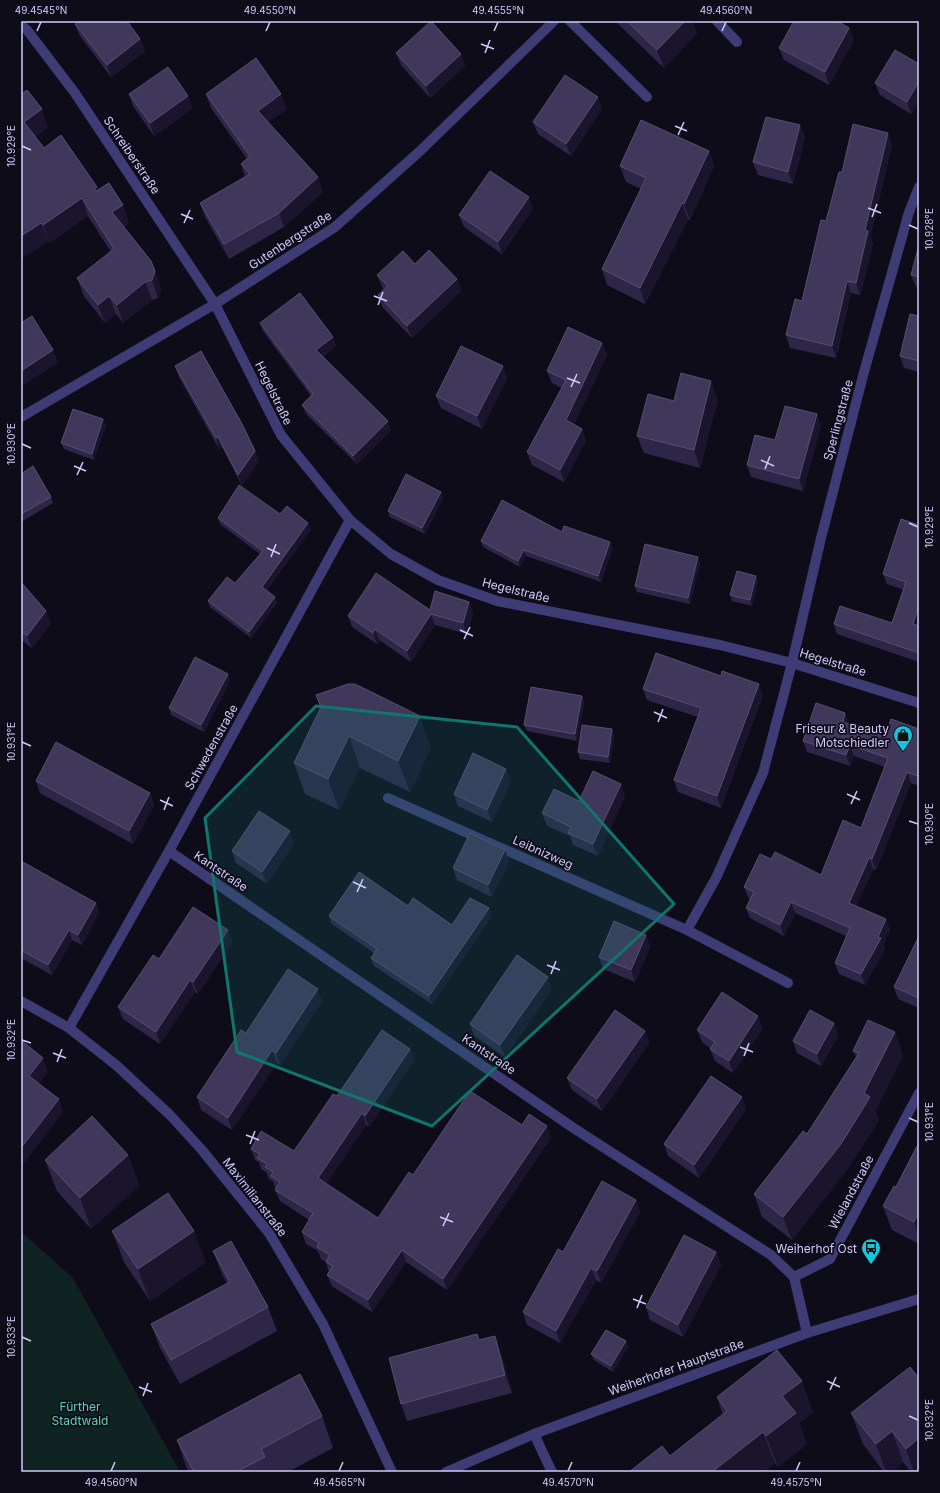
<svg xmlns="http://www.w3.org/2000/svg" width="940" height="1493" font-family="Inter,sans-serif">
<rect width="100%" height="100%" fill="#0f0c1a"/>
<polygon fill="#102323" points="21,1232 73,1278 180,1472 21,1472"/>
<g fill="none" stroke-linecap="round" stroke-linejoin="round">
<g stroke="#3e3b75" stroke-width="10">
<polyline points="570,21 647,97"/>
<polyline points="717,21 737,42"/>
<polyline points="21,25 27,30 75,93 215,304 281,435 350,520 391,554 438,580 497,601 720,645 792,663 919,703"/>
<polyline points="21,417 215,304 335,227 419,152 554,21"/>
<polyline points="388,798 687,930 788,983"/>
<polyline points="169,851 575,1129 771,1255 794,1277"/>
<polyline points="687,930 716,878 763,773 792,663 821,538 864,372 909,212 919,187"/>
<polyline points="21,1001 69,1028 116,1065 170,1115 202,1150 269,1233 323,1324 392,1472"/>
<polyline points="69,1028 169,851 350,520"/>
<polyline points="794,1277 830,1259 919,1093"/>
<polyline points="794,1277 807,1333"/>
<polyline points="534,1434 552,1472"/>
<polyline points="446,1472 534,1434 807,1333 919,1299"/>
</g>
</g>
<g fill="#2d2647">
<polygon points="615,21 692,21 697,33 664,68"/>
<polygon points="75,24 140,39 145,51 111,77 80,36"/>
<polygon points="849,28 854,40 829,85 784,60 779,48"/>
<polygon points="396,53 461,54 465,66 430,98 401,65"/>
<polygon points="919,64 919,101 911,114 880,95 875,83"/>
<polygon points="21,94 48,127 35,137 44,148 97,187 98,190 129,223 124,227 151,261 161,289 158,298 152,300 123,323 116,314 105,323 84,296 77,278 111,252 88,216 49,243 48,241 21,259"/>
<polygon points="129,94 193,108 154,136 133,106"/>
<polygon points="206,94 287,109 268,122 323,192 284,227 229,259 205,217 200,203 245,177 241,164 247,159 211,108"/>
<polygon points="602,109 571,156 538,134 533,122"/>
<polygon points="800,125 805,138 793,184 758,175 753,162"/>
<polygon points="888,133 892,145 870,237 873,243 860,295 851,293 836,358 790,348 786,335 802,301 842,172"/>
<polygon points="709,151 714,166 690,220 688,219 645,304 607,285 602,269 641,189 626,182 620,166"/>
<polygon points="533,209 502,254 464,227 459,215"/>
<polygon points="919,245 919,288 916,287 911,275"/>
<polygon points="415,264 457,279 461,291 412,338 383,308 378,295 384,290 382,287 377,275"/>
<polygon points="919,316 919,372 904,368 900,356"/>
<polygon points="260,323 333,337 336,346 323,356 391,430 357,464 306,414 302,405 311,396 263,331"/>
<polygon points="602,343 607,355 574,424 582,429 586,441 564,482 532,465 527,452 562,388 552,383 547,371"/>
<polygon points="175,366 255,451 259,461 242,486 222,447 219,449 179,377"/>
<polygon points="507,378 482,429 441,408 436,396"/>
<polygon points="718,399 700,468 644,453 637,436 674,401"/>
<polygon points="817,414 821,426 803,491 751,477 747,465 775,440"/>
<polygon points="106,425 94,460 64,449 61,443"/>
<polygon points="21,474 51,497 53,503 21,522"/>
<polygon points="441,492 443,498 425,534 390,517 388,511"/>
<polygon points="280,514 311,529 267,590 275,597 277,603 251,638 210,607 208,601 235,583 260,554 220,524 218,518"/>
<polygon points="919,525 919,662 837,634 834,624 892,623 904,590 887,584 883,574"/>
<polygon points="562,532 613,548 601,582 526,556 520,567 483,547 481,541"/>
<polygon points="700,563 690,604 637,592 635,586"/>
<polygon points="21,582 51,623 32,648 21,640"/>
<polygon points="758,582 752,606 732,601 730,595"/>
<polygon points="469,602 473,613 467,634 435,625 411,662 379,640 377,644 352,627 348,616 430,610"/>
<polygon points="228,674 230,681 204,732 171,715 169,708"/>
<polygon points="643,689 763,695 721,808 678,792 674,780 698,717 647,700"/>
<polygon points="316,695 431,748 410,792 360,768 339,810 305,794 294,763 321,708"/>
<polygon points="582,696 584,703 577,741 527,731 524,725"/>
<polygon points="845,713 849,724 885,737 919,729 919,786 911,783 876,870 873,869 856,906 886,919 890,930 883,945 885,949 865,985 839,974 835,963 846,936 795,913 784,936 750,918 746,908 750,899 748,897 744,887 771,859 821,875 861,828 885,767 854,756 850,766 807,752 803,741"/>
<polygon points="612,729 614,735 610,763 580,759 578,752"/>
<polygon points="36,781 150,793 154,805 133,844 40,793"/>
<polygon points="511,781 492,822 458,806 454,794"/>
<polygon points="625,796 598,856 573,845 570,836 547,826 542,813"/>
<polygon points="294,843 267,884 236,863 232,851"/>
<polygon points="505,850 509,862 492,897 457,880 453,868"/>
<polygon points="21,861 96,903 99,912 82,945 72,940 52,975 21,958"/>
<polygon points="408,906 452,925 489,908 492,916 432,1004 374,966 371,958 374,953 332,924 329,916"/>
<polygon points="228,930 232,942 198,994 195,992 160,1044 123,1019 118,1007"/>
<polygon points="646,935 650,947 635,982 603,969 599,957"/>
<polygon points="919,936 919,1008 898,999 894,987"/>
<polygon points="552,989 505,1057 474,1036 470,1024"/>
<polygon points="322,1001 280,1065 277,1063 232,1130 201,1110 197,1097 246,1033"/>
<polygon points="834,1023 838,1036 821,1066 797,1053 793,1041"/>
<polygon points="763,1028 733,1073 715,1061 710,1049 710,1048 702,1042 697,1030"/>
<polygon points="645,1031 649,1043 602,1111 572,1090 567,1078"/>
<polygon points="410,1049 414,1060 369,1127 366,1125 326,1184 378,1218 413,1175 522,1125 551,1138 447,1290 406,1262 372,1312 332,1286 327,1275 329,1272 326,1262 321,1259 318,1251 306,1244 302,1232 309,1220 280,1201 275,1190 276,1188 275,1188 273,1181 269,1179 267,1173 261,1169 259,1162 255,1160 251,1149 294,1151 337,1096"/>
<polygon points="853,1051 903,1055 875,1111 879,1120 849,1167 792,1240 762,1217 754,1194 807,1134 856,1057"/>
<polygon points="746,1109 699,1178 668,1156 664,1144"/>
<polygon points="919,1147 919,1244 892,1230 883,1206 896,1187"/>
<polygon points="128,1155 139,1186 91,1229 57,1191 45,1160"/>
<polygon points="636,1200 640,1212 601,1283 596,1280 560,1343 527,1325 523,1312 563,1252"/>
<polygon points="112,1231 206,1262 150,1301 124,1262"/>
<polygon points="213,1251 268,1307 277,1331 180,1384 160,1348 151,1324 227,1283 222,1274"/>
<polygon points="716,1252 721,1265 683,1337 650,1320 646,1307"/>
<polygon points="479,1340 501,1353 512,1393 407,1421 401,1404"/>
<polygon points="626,1341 628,1347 613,1372 594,1360 591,1354"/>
<polygon points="910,1367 919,1472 911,1472 903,1462 891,1472 884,1472 863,1444 851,1413"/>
<polygon points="717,1397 813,1412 799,1423 807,1444 778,1467 775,1463 763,1472 629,1472 670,1456 723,1415"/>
<polygon points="322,1416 333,1448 288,1472 188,1472 177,1440"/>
</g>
<g fill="#1a142d">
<polygon points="685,21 692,21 697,33 664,68 657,50"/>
<polygon points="849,28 854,40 829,85 825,72"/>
<polygon points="140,39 145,51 111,77 107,65"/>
<polygon points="461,54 465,66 430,98 426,86"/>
<polygon points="919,81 919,101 911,114 907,102"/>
<polygon points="281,94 287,109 263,126 258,111"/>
<polygon points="188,96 193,108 154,136 150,123"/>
<polygon points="598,97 602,109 571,156 566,144"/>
<polygon points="42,109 48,127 31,140 24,122"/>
<polygon points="800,125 805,138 793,184 788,172"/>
<polygon points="888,133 892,145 870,237 873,243 860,295 856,283 865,230"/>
<polygon points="709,151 714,166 690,220 684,204"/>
<polygon points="318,177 323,192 284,227 279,213"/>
<polygon points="97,187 103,205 94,189"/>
<polygon points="529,197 533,209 502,254 498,242"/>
<polygon points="82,198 88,216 49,243 43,225"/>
<polygon points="682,203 688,219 645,304 640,288"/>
<polygon points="123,205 129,223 119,230 112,212"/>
<polygon points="41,223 48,241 21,259 21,236"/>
<polygon points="151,261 161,289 158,298 152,280"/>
<polygon points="457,279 461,291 412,338 407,326"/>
<polygon points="847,281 851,293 836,358 832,346"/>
<polygon points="145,282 152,300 123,323 117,305"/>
<polygon points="109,296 116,314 105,323 98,305"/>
<polygon points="333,337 336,346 319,358 316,350"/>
<polygon points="602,343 607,355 570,432 566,420"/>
<polygon points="53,350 58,363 22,386 21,383 21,371"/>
<polygon points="503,366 507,378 482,429 477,416"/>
<polygon points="711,381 718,399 700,468 694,450"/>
<polygon points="817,414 821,426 803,491 799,479"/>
<polygon points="103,419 106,425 94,460 92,454"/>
<polygon points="388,421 391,430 357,464 353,456"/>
<polygon points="582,429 586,441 564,482 560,470"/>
<polygon points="218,437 222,447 219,449 216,438"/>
<polygon points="255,451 259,461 242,486 238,475"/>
<polygon points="441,492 443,498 425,534 422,528"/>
<polygon points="308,523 311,529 265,593 262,587"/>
<polygon points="610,542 613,548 601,582 598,576"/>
<polygon points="524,550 526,556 520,567 518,561"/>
<polygon points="698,557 700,563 690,604 688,598"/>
<polygon points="756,576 758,582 752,606 750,600"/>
<polygon points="275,597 277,603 251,638 249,632"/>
<polygon points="469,602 473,613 467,634 463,623"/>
<polygon points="919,605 919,626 913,624"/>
<polygon points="46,611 51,623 32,648 27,636"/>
<polygon points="431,614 435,625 411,662 407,651"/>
<polygon points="375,629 379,640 377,644 373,633"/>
<polygon points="228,674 230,681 204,732 201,725"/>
<polygon points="759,684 763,695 721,808 717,796"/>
<polygon points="582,696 584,703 577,741 575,734"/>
<polygon points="845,713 849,724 843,722"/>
<polygon points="420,716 431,748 410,792 398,761"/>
<polygon points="612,729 614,735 610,763 608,757"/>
<polygon points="349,736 360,768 339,810 328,779"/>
<polygon points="850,745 854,756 850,766 846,755"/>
<polygon points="506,769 511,781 492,822 487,810"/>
<polygon points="907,772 911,783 876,870 872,859"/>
<polygon points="621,784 625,796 598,856 593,844"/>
<polygon points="150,793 154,805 133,844 129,831"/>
<polygon points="290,831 294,843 267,884 262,872"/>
<polygon points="505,850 509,862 492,897 488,885"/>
<polygon points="869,858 873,869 853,914 849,903"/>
<polygon points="791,902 795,913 784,936 780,925"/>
<polygon points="96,903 99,912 82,945 78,935"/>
<polygon points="489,908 492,916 432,1004 429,996"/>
<polygon points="886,919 890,930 883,945 885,949 865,985 861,974"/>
<polygon points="69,930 72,940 52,975 48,965"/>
<polygon points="228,930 232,942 198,994 193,982"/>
<polygon points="646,935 650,947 635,982 631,970"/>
<polygon points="548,977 552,989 505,1057 500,1045"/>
<polygon points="190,980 195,992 160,1044 156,1032"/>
<polygon points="318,989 322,1001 280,1065 276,1053"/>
<polygon points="758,1016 763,1028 733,1073 729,1061"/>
<polygon points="834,1023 838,1036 821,1066 817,1054"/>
<polygon points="645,1031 649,1043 602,1111 597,1099"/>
<polygon points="895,1032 903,1055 875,1111 879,1120 849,1167 792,1240 783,1217 864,1093"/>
<polygon points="410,1049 414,1060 369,1127 365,1116"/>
<polygon points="272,1050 277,1063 232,1130 228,1118"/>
<polygon points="43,1058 48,1072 34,1090 29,1076"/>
<polygon points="742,1097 746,1109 699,1178 694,1165"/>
<polygon points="59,1099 63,1112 21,1167 21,1148"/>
<polygon points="362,1113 366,1125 322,1190 318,1178"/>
<polygon points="547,1126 551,1138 447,1290 443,1279"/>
<polygon points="128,1155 139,1186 91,1229 80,1198"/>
<polygon points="636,1200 640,1212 601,1283 597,1271"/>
<polygon points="919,1212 919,1236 914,1222"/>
<polygon points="194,1231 206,1262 150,1301 138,1269"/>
<polygon points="402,1250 406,1262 372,1312 368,1300"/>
<polygon points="716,1252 721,1265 683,1337 678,1325"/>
<polygon points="591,1268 596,1280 560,1343 556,1331"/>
<polygon points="495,1336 501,1353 512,1393 505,1375"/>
<polygon points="626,1341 628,1347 613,1372 611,1366"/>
<polygon points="802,1381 813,1412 799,1423 807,1444 778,1467 766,1436 782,1396"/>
<polygon points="892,1431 903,1462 891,1472 886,1472 876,1444"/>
<polygon points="763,1432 775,1463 763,1472 712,1472"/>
<polygon points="919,1438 919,1472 914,1472 906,1449"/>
</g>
<g fill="#3f385a" stroke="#564f73">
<polygon points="79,21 127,21 140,39 107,65 75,24"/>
<polygon points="431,21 461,54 426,86 396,53"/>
<polygon points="627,21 685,21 657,50"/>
<polygon points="794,21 806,21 808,22 808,21 837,21 849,28 825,72 779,48"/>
<polygon points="895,50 919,64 919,81 907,102 875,83"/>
<polygon points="256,58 281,94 258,111 318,177 279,213 224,244 200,203 250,174 241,164 250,156 206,94"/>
<polygon points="168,67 188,96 150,123 129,94"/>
<polygon points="565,75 598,97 566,144 533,122"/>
<polygon points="27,90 42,109 24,122 44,148 61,135 97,187 94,189 96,191 109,183 123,205 112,212 151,261 155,271 152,280 145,282 117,305 109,296 98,305 77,278 114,249 82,198 43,225 41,223 21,236 21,94"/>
<polygon points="766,117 800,125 788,172 753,162"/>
<polygon points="641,120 709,151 684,204 682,203 640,288 602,269 646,178 620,166"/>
<polygon points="853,124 888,133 865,230 868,231 856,283 847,281 832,346 786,335 795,299 802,301 821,220 826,221 839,172 842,172"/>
<polygon points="490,171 529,197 498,242 459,215"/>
<polygon points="919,245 919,277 911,275"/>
<polygon points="429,250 457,279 407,326 378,295 388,286 377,275 403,251 415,264"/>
<polygon points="300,293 333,337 316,350 388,421 353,456 302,405 313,394 260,323"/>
<polygon points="910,314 919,316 919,361 900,356"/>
<polygon points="32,316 53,350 21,371 21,323"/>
<polygon points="568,327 602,343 566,420 582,429 560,470 527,452 566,380 547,371"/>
<polygon points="461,346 503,366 477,416 436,396"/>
<polygon points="201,351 242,424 255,451 238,475 218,437 216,438 175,366"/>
<polygon points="681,373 711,381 694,450 637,436 648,394 674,401"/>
<polygon points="785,406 817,414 799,479 747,465 755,435 775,440"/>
<polygon points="73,409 103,419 92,454 61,443"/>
<polygon points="33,466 51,497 21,514 21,474"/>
<polygon points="406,474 441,492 422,528 388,511"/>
<polygon points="239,485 280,514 287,506 308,523 262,587 275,597 249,632 208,601 227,577 235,583 263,551 218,518"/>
<polygon points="502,500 562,532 564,526 610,542 598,576 524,550 518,561 481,541"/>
<polygon points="901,519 919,525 919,605 913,624 919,626 919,653 834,624 840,606 892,623 906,582 883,574"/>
<polygon points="645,544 698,557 688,598 635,586"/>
<polygon points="737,571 756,576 750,600 730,595"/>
<polygon points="376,573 430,610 435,591 469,602 463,623 431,614 407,651 375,629 373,633 348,616"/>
<polygon points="21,582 46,611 27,636 21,631"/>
<polygon points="656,653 721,676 722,671 759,684 717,796 674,780 701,708 643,689"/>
<polygon points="195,657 228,674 201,725 169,708"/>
<polygon points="348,684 355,684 420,716 398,761 349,736 328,779 294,763 321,707 316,695"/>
<polygon points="531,687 582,696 575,734 524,725"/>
<polygon points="816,703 845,713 843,722 885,737 891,719 919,729 919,772 918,776 907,772 872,859 869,858 849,903 886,919 878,937 881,938 861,974 835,963 850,928 791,902 780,925 746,908 754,892 744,887 760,854 771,859 775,852 821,875 843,820 861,828 888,758 850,745 846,755 803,741"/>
<polygon points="582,725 612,729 608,757 578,752"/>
<polygon points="56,742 150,793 129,831 36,781"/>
<polygon points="473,753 506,769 487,810 454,794"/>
<polygon points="593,771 621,784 593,844 568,833 571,827 542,813 554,789 579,801"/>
<polygon points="259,811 290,831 262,872 232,851"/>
<polygon points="470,833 505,850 488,885 453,868"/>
<polygon points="21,861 96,903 78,935 69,930 48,965 21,950"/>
<polygon points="359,872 408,906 413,898 452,925 470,898 489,908 429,996 371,958 377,949 329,916"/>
<polygon points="193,907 228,930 193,982 190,980 156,1032 118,1007 153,955 159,959"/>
<polygon points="614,921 646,935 631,970 599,957"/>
<polygon points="919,936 919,998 894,987"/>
<polygon points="517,955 548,977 500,1045 470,1024"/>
<polygon points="288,969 318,989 276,1053 272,1050 228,1118 197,1097 241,1030 246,1033"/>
<polygon points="722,992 758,1016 729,1061 710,1049 715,1042 697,1030"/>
<polygon points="615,1010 645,1031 597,1099 567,1078"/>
<polygon points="810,1010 834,1023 817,1054 793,1041"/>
<polygon points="868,1020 895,1032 864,1093 870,1097 841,1144 783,1217 754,1194 803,1131 807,1134 859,1053 853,1051"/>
<polygon points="382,1030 410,1049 365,1116 362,1113 318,1178 378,1218 409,1172 413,1175 470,1091 522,1125 529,1114 547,1126 443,1279 402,1250 368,1300 327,1275 333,1266 326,1262 330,1255 317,1247 319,1243 302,1232 313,1213 275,1190 280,1182 271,1176 273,1172 265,1167 267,1164 257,1158 260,1154 251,1149 261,1131 294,1151 333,1094 337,1096"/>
<polygon points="21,1040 43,1058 29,1076 59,1099 21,1148"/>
<polygon points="711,1076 742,1097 694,1165 664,1144"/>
<polygon points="92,1116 128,1155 80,1198 45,1160"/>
<polygon points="917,1146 919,1147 919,1212 914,1222 883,1206 894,1186 896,1187"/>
<polygon points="602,1181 636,1200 597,1271 591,1268 556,1331 523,1312 558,1249 563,1252"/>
<polygon points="168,1193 194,1231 138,1269 112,1231"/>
<polygon points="684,1235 716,1252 678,1325 646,1307"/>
<polygon points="231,1241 268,1307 171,1360 151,1324 230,1282 213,1251"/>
<polygon points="606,1330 626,1341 611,1366 591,1354"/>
<polygon points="477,1334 479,1340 495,1336 505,1375 401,1404 389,1358"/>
<polygon points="777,1350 802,1381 782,1396 796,1413 766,1436 763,1432 712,1472 629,1472 662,1446 670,1456 727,1411 717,1397"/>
<polygon points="910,1367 918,1377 919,1377 919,1438 906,1449 892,1431 876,1444 851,1413"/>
<polygon points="300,1374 322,1416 261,1449 265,1457 236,1472 194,1472 177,1440"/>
</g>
<path fill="#0f766e" fill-opacity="0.2" stroke="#0f766e" stroke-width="3" stroke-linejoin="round" d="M316,706L517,727L674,904L432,1126L237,1052L205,818Z"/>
<path fill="none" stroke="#d0cafa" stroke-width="1.5" d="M37,31L41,22M266,31L270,22M494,31L498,22M722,31L726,22M481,44L494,49M485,53L490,40M675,126L687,131M678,135L684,122M22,146L31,150M868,208L881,213M181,214L193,219M872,217L877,204M184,223L190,210M909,225L918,229M374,296L387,301M378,305L383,292M567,378L580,383M571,387L577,374M22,444L31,448M761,460L774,466M74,466L86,471M765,469L770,456M77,475L83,462M909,523L918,527M267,548L280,554M271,557L276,544M460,630L473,636M464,639L470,627M654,712L667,718M658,722L663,709M22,742L31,746M847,794L860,800M160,800L173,806M851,804L857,791M164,810L169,797M909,821L918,824M353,882L366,888M357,892L363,879M547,965L560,970M551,974L556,961M22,1040L31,1043M740,1047L753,1052M53,1053L66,1058M744,1056L749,1043M57,1062L62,1049M909,1118L918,1122M246,1135L259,1140M250,1144L255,1131M440,1217L453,1222M443,1226L449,1213M633,1299L646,1304M637,1308L642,1295M22,1337L31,1341M827,1381L840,1387M139,1387L152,1392M830,1390L836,1377M143,1396L148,1383M909,1416L918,1420M111,1471L115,1462M339,1471L343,1462M568,1471L572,1462M796,1471L800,1462"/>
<defs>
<symbol id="shop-pin" viewBox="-11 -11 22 30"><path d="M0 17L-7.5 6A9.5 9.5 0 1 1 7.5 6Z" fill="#15c5db" stroke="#0f0c1a"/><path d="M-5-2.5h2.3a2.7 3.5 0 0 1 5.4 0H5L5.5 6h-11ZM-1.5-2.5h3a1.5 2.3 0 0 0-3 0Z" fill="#111"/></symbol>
<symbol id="bus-pin" viewBox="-11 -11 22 30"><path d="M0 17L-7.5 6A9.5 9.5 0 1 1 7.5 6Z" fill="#15c5db" stroke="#0f0c1a"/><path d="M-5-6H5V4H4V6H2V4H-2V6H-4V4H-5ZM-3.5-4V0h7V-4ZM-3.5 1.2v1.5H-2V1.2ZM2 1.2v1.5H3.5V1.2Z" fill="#111"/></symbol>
</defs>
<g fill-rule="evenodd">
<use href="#shop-pin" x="892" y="724" width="22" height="30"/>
<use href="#bus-pin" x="860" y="1237" width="22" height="30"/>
</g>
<g text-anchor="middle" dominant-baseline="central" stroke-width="3.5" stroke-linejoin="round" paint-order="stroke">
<g font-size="12" fill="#d0cafa" stroke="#0f0c1a">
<text transform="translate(132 155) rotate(56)">Schreiberstraße</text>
<text transform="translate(290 240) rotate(-33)">Gutenbergstraße</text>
<text transform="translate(274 393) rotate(64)">Hegelstraße</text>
<text transform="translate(838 420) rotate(-75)">Sperlingstraße</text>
<text transform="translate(516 590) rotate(14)">Hegelstraße</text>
<text transform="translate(833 662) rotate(17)">Hegelstraße</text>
<text transform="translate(211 747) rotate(-61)">Schwedenstraße</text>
<text transform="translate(543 852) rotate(24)">Leibnizweg</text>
<text transform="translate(221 871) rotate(34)">Kantstraße</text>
<text transform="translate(489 1054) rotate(34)">Kantstraße</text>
<text transform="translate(851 1192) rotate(-62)">Wielandstraße</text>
<text transform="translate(255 1197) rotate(52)">Maximilianstraße</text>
<text transform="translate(676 1367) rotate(-20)">Weiherhofer Hauptstraße</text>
</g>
<g font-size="12" fill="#d0cafa" stroke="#0f0c1a" text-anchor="end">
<text x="889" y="728">Friseur &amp; Beauty<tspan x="889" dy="14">Motschiedler</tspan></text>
<text x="857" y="1248">Weiherhof Ost</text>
</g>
<g font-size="12" fill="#5ed2b6" stroke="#0f0c1a">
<text x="80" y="1406">Fürther<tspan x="80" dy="14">Stadtwald</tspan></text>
</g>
</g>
<rect width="940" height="1493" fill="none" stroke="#0f0c1a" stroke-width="44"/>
<rect x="22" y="22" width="896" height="1449" fill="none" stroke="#d0cafa" stroke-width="1.5"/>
<g font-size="10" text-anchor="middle" fill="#d0cafa">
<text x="41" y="14">49.4545°N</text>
<text x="270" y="14">49.4550°N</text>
<text x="498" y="14">49.4555°N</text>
<text x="726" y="14">49.4560°N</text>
<text transform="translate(11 146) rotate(-90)" y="4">10.929°E</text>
<text transform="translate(929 229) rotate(-90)" y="4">10.928°E</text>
<text transform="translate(11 444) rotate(-90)" y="4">10.930°E</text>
<text transform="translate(929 527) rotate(-90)" y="4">10.929°E</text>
<text transform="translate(11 742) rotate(-90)" y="4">10.931°E</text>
<text transform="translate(929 824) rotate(-90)" y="4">10.930°E</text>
<text transform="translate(11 1040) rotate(-90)" y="4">10.932°E</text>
<text transform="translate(929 1122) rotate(-90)" y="4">10.931°E</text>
<text transform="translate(11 1337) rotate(-90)" y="4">10.933°E</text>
<text transform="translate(929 1420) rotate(-90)" y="4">10.932°E</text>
<text x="111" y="1486">49.4560°N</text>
<text x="339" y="1486">49.4565°N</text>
<text x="568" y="1486">49.4570°N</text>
<text x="796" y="1486">49.4575°N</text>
</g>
</svg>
